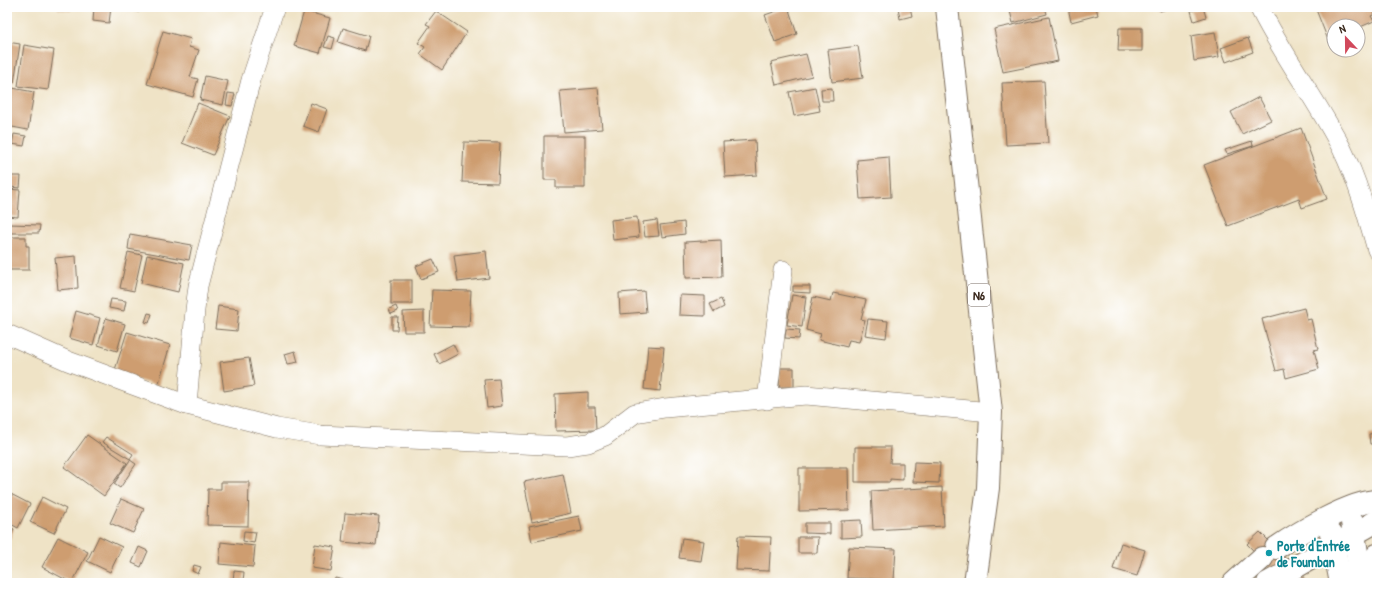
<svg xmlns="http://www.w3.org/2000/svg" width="1384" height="590" font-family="'Patrick Hand',sans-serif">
<rect width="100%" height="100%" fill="#fff"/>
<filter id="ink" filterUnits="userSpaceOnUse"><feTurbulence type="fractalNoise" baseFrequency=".025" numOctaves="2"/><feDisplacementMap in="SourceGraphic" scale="8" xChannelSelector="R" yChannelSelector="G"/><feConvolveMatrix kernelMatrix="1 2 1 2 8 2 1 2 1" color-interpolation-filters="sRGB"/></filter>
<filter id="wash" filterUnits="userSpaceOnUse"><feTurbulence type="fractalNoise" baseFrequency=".012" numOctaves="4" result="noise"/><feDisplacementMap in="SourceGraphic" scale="16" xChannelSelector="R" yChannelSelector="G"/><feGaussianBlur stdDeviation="0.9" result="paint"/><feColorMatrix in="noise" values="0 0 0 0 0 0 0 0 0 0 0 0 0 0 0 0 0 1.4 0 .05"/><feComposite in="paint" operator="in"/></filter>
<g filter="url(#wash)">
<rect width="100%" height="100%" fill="#efe3c6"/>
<g id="blocks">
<g fill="#ce9d70">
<polygon points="58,7 71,7 71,11 58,9"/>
<polygon points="94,7 111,7 109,23 93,21"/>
<polygon points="122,7 140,7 139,12 121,9"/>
<polygon points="788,7 797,34 775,42 765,15"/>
<polygon points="898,7 910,7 912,16 900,19"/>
<polygon points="1009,7 1045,7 1047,14 1013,23"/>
<polygon points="1068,7 1096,7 1098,15 1071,22"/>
<polygon points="1159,7 1174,7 1160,11"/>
<polygon points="1203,7 1206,17 1194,21 1191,11"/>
<polygon points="1315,7 1372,7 1375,14 1371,16 1374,21 1358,28 1358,26 1334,26 1334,38 1328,40"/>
<polygon points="304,11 330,18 320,53 294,46"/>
<polygon points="436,11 467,32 442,70 420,54 425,47 418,43 430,26 426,24"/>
<polygon points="1049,17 1058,61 1003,72 994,29"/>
<polygon points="343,28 369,36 365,51 338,42"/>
<polygon points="1119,28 1142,28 1142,51 1118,51"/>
<polygon points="163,31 191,39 189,47 199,50 190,77 198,79 193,97 147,84"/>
<polygon points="1215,32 1219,57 1194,61 1191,36"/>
<polygon points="328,36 335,38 332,49 324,47"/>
<polygon points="1248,38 1253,52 1226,62 1221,48"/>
<polygon points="7,42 20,44 14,83 7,82"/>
<polygon points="24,45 54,50 48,90 18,86"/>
<polygon points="858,46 863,78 832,82 828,50"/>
<polygon points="806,54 812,76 776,85 771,62"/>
<polygon points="205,76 228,81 223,105 200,100"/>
<polygon points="1044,81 1048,143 1006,145 1002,83"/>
<polygon points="7,87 34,92 28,130 7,126"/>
<polygon points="815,87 820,111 794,116 789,92"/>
<polygon points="598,88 602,129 564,132 560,91"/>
<polygon points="832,88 833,101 822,101 821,89"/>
<polygon points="228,93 235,94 232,106 226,105"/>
<polygon points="1259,97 1271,120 1242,134 1231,112"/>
<polygon points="198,103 230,116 213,155 182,143"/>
<polygon points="311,103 327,109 319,132 303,126"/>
<polygon points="1301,128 1327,199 1302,208 1299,199 1228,226 1204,165"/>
<polygon points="14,134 26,136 24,146 12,144"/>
<polygon points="544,136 585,136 585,188 556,188 556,180 544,180"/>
<polygon points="755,140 757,175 725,177 723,142"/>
<polygon points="1252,141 1253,146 1227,154 1225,150"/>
<polygon points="464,142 500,143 498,183 462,182"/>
<polygon points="889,157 891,197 860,199 857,160"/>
<polygon points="11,176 21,176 20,188 10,187"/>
<polygon points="7,189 20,190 18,217 7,216"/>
<polygon points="637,217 639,237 613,240 611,220"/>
<polygon points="657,220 659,236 645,237 643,222"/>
<polygon points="684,222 685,234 662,237 660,225"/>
<polygon points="9,224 40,225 39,233 9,233"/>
<polygon points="130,234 192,245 189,260 128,249"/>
<polygon points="7,237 26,237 26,246 29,246 29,270 7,270"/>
<polygon points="721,240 722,277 686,278 685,242"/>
<polygon points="486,251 489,278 458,282 454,255"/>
<polygon points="128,252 142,255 134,291 120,288"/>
<polygon points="147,255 184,263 178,292 141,283"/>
<polygon points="76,256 78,288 58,290 55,258"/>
<polygon points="433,259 439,272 421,279 416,266"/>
<rect x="391" y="280" width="21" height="24"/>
<polygon points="793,286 810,286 810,293 793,292"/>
<polygon points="432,290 471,291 469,327 430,326"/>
<polygon points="644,291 646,312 620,314 619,293"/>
<polygon points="833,293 866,300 861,319 865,320 859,342 849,340 847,347 819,340 821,334 806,330 813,297 831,301"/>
<polygon points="680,295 705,296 705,316 679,315"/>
<polygon points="792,295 806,297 802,327 787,325"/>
<polygon points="111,299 126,301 124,311 109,308"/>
<polygon points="721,299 724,307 714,312 710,304"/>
<polygon points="218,306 239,309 237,331 215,329"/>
<polygon points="396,306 398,311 391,314 389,309"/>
<polygon points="1304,308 1307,320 1311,319 1318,349 1314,350 1319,369 1286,378 1284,369 1276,371 1262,319"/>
<polygon points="76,311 100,318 93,345 69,338"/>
<polygon points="424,311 424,332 404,332 403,312"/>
<polygon points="148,313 152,314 149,323 145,322"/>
<polygon points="392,317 398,317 397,330 392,330"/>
<polygon points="106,318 125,324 117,351 98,345"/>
<polygon points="868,319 888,321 886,338 865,335"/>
<polygon points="786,329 800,330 799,339 785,338"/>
<polygon points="127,332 170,345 158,386 114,373"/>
<polygon points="453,344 458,354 439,364 434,354"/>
<polygon points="648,346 664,347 660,391 644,389"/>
<polygon points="295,351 298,362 288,364 285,354"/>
<polygon points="249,358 254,386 224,391 220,362"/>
<polygon points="780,368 794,368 794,387 779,387"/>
<polygon points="499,379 502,406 487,408 484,380"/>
<polygon points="588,392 588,407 595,407 596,430 556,431 555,394"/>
<polygon points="1377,433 1377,444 1370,444 1369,434"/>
<polygon points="87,435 127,463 104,496 64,467"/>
<polygon points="106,437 133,454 130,459 102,442"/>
<polygon points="855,447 891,447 890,463 903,463 903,480 890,479 890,482 855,482"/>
<polygon points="130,460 136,464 120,488 114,484"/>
<polygon points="914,462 940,463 939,483 913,482"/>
<polygon points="799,468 848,468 849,510 799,511"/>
<polygon points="563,474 571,513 532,522 524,482"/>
<polygon points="221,482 249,482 248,526 207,525 208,489 221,489"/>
<polygon points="942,487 944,526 873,530 871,491"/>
<polygon points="7,492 30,504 18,528 7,522"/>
<polygon points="42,497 66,509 54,533 30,522"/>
<polygon points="121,499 144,509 133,533 110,523"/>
<polygon points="345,513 379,516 376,545 342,542"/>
<polygon points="579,516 582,531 532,542 529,526"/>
<polygon points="861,520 862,537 841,538 841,521"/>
<polygon points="805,523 830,523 830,534 805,533"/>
<polygon points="7,526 14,529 7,545"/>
<polygon points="244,531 256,532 254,543 243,541"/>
<polygon points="1260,532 1276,548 1308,583 1285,583 1247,544"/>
<polygon points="99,536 122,547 110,572 87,561"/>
<polygon points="738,536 771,537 769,571 736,570"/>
<polygon points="58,537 88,552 72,583 42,567"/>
<polygon points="798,537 818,537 817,553 798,553"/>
<polygon points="682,538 704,541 701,561 679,558"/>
<polygon points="221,542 255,546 253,567 219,564"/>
<polygon points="1121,543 1145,550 1137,576 1113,569"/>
<polygon points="315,544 335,547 331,571 312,568"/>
<polygon points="139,547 148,551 141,567 132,563"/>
<polygon points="849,547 896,549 894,580 847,578"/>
<polygon points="194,565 201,567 198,574 192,571"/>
<polygon points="234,571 244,572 243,582 233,581"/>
<polygon points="335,578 353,582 353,583 334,583"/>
</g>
</g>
</g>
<g filter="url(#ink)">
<use href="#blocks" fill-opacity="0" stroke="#7a6b59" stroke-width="1"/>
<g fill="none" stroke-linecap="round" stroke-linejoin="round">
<defs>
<g id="street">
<polyline points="275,7 251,80 198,286 195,310 187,405 277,428 320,435 567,446 588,443 605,436 635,413 665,408 806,395 991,412"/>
<path d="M1259,7C1283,56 1317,100 1342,149C1358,182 1367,215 1377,250"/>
<polyline points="7,334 68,361 187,405"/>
<polyline points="767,400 783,270"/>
</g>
<g id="secondary">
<polyline points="1352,522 1362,583"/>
<polyline points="1331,533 1341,583"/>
<path d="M1276,548C1298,533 1351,501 1377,501"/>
<polyline points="1294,568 1377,521"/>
<polyline points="1234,583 1262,558"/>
<polyline points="1268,583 1279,577"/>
<polyline points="1365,583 1377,555"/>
</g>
<polyline id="highway" points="947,7 991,412 988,488 975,583"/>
</defs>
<use href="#street" stroke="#7a6b59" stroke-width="20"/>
<use href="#secondary" stroke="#7a6b59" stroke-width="24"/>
<use href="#highway" stroke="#7a6b59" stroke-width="24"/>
<use href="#street" stroke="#fff" stroke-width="19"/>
<use href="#secondary" stroke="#fff" stroke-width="22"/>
<use href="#highway" stroke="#fff" stroke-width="22"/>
</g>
</g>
<circle fill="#0f9aa8" stroke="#fff" stroke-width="1.5" cx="1269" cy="553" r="4"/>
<g text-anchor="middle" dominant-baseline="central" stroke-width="3.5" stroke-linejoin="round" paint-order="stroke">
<rect fill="#fff" stroke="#766a62" stroke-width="1" x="968" y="284" width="22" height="22" rx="3"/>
<g font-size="13" font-weight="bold" fill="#3b2a1e">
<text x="979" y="295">N6</text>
</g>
<g font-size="14" font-weight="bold" fill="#0d838f" stroke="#fff" text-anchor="start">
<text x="1277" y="545">Porte d'Entrée<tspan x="1277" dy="16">de Foumban</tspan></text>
</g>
</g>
<rect width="1384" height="590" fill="none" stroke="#fff" stroke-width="24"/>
<g transform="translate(1346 38) rotate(338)"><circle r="19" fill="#ffffff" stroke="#b1aaa5"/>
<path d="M0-3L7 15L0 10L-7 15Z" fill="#d1495b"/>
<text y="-6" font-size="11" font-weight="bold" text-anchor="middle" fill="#3b2a1e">N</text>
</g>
</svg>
